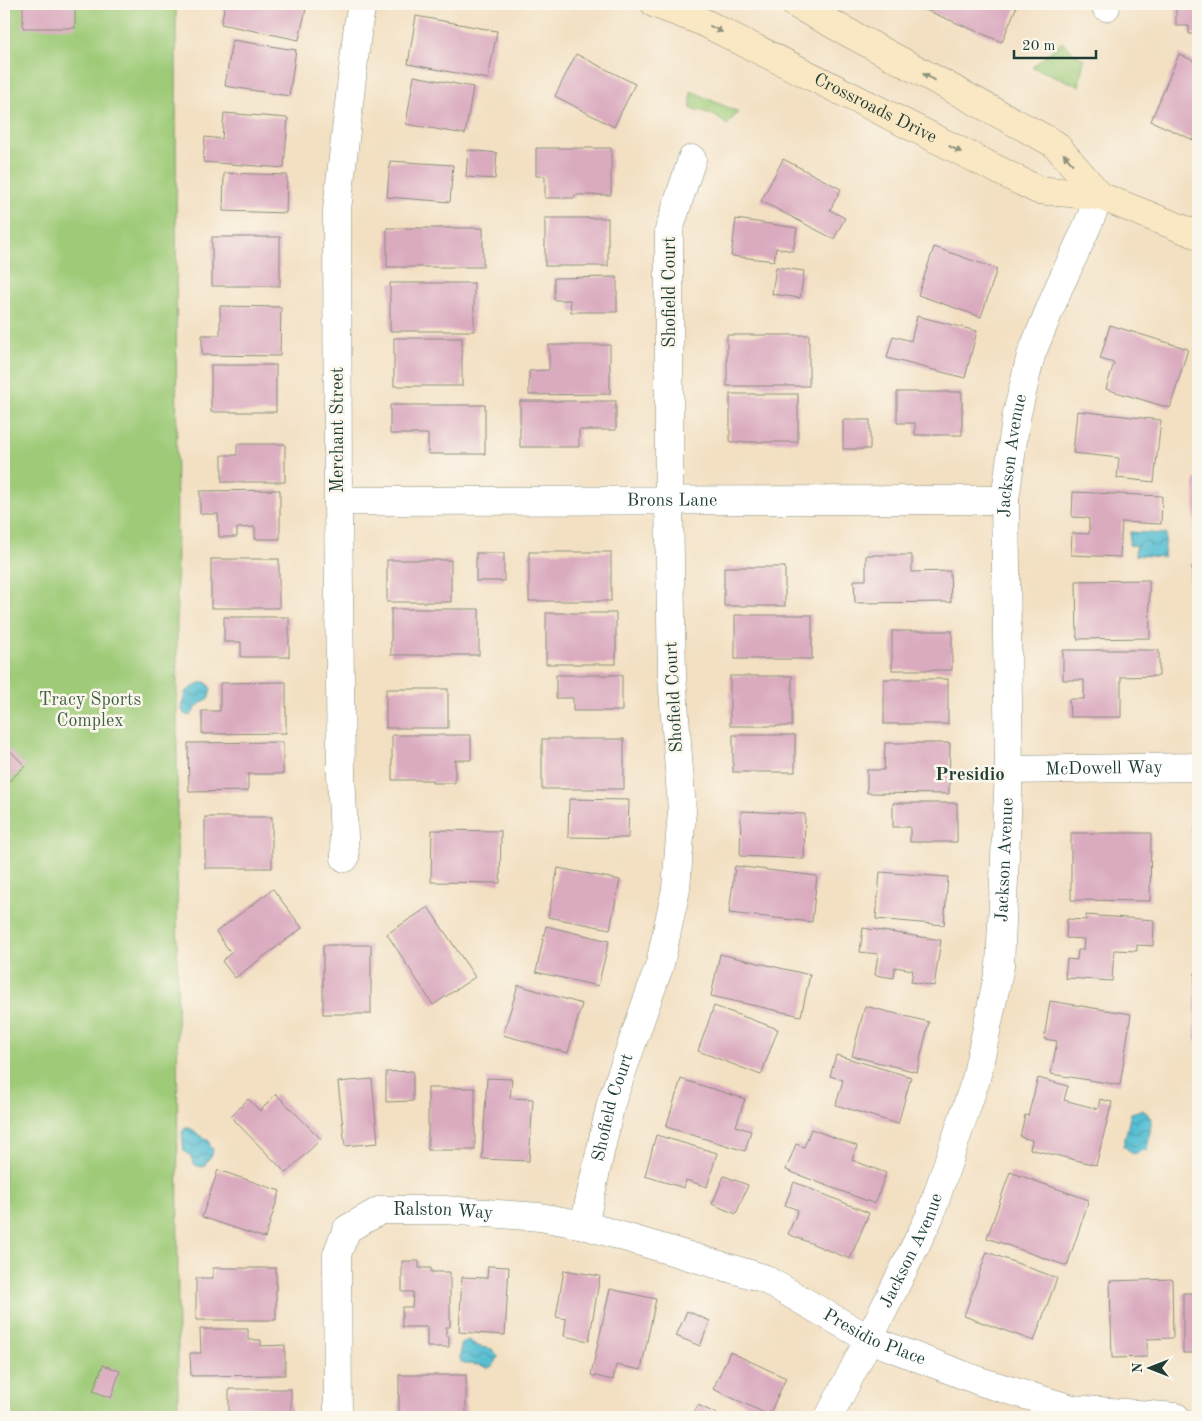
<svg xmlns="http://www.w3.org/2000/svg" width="1202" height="1421" font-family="'Old Standard TT',serif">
<defs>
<pattern id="water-waves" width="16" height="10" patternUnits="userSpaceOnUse" patternTransform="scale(1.25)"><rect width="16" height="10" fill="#57bfd3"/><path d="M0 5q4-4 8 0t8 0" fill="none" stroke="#479cac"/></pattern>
</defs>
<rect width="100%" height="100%" fill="#fbf7ec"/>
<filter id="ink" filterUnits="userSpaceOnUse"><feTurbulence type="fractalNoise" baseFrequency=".02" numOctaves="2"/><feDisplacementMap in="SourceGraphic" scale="10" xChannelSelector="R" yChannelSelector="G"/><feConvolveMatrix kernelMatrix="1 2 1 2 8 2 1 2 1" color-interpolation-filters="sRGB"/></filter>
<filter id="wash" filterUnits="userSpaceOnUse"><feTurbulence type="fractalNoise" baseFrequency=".0096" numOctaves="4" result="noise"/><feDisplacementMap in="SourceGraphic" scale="20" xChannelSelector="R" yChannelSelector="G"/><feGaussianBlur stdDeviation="1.12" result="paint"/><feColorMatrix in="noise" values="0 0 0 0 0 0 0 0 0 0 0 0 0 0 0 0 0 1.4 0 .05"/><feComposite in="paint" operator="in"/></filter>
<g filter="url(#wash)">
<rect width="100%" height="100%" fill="#f3e0c3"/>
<g fill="#9fcb78" stroke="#5f8456">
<polygon points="4,4 176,4 178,1417 4,1417"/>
<polygon points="1062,42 1076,55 1084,59 1079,86 1032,67"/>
<path d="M691,91L738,112L727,125C716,115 706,111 691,109Z"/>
</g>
<g fill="url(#water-waves)" stroke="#3b7e84">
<polygon points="1130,532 1166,534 1164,557 1135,555 1136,546 1129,545"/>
<path d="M204,682L207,683L211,689L209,698L201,703L196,708L192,714L190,716L184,714L182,709L185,692C191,689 196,684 204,682Z"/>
<path d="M1141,1110L1147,1113L1149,1117L1152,1118L1147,1151L1142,1150C1135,1156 1130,1154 1126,1147H1123L1131,1113Z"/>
<path d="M185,1128C194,1127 195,1133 202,1137C204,1139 207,1139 209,1141L210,1146L213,1149L212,1155L207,1161L204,1166L201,1167L195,1165L191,1157L184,1151L182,1132Z"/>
<path d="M467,1340C473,1341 475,1346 481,1347C485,1348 488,1348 492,1349L498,1356C496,1363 494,1366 488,1368L480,1365L464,1364L461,1362L460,1358L461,1345Z"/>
</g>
<g id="blocks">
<g fill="#daaabf">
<rect x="23" y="4" width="52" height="24"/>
<polygon points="225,4 239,5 239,4 307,4 299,40 221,24"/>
<polygon points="917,4 1016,4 1015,7 1016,8 1002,42 916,6"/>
<polygon points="1180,4 1198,4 1198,34 1189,34 1189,26 1176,26 1176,5 1180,5"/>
<polygon points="416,16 497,31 488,79 408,64"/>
<polygon points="232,40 296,50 289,96 225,86"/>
<polygon points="576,54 635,84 614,127 555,96"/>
<polygon points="1179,54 1198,63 1198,142 1151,121"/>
<polygon points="414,76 473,87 465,134 406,124"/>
<polygon points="224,113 288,118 284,168 203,162 205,137 222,139"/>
<polygon points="536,148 611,148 611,195 575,195 575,198 545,198 545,176 536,176"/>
<polygon points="468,150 497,153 495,179 466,177"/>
<polygon points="783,159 841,189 830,210 845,218 834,239 761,201"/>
<polygon points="390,161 453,165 450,202 387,197"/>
<polygon points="224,173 287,175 286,213 223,211"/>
<rect x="545" y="218" width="63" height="48"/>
<polygon points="736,219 797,228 793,251 776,248 774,261 731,256"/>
<rect x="387" y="228" width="96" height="39"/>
<rect x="212" y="237" width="68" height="49"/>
<polygon points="934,247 997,269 981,317 918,295"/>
<polygon points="776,267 804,271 800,298 772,294"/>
<polygon points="617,277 617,312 571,312 570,300 554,300 554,278"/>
<rect x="390" y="283" width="84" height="48"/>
<polygon points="220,306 281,307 280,356 202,355 202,335 220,335"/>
<polygon points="917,316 977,331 965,378 887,358 893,336 911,341"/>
<polygon points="1110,325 1188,349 1170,408 1106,389 1114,363 1100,359"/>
<rect x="727" y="335" width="82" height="51"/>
<rect x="394" y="338" width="68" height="48"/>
<polygon points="549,345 610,345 610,394 529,395 529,371 549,370"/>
<rect x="211" y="365" width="65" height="47"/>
<polygon points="897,392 962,392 962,435 915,435 915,423 897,423"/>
<rect x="730" y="394" width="68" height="48"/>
<polygon points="520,401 616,401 616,430 579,430 579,447 520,447"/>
<polygon points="390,405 485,405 485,454 428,454 428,434 390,434"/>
<polygon points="1077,411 1161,420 1154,482 1117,478 1119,458 1073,453"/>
<rect x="843" y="420" width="27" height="29"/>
<polygon points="237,444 285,444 285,482 222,482 222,455 237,455"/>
<polygon points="1194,479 1198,479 1198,547 1195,547"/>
<polygon points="280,490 280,539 255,539 255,527 237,528 237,537 219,537 218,514 200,514 200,491"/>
<polygon points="1073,492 1162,496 1161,524 1122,522 1120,557 1071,555 1072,533 1089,534 1089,518 1072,517"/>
<rect x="529" y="552" width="82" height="49"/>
<rect x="476" y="553" width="28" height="28"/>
<polygon points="866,555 912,555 912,572 950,571 951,602 855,603 854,580 866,580"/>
<rect x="211" y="559" width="68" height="49"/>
<rect x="387" y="560" width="64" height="42"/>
<rect x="1192" y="566" width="6" height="18"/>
<rect x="724" y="567" width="61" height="39"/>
<polygon points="1149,580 1150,638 1077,639 1076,581"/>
<rect x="391" y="609" width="88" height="46"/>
<rect x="546" y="613" width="70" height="51"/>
<rect x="735" y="615" width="77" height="44"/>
<polygon points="224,617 289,617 289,657 241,657 241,642 224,642"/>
<rect x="892" y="631" width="60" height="39"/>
<rect x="1195" y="645" width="3" height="29"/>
<polygon points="1063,650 1159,650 1159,676 1121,677 1121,717 1070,717 1069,699 1084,699 1084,680 1063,680"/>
<polygon points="556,675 622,675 622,711 573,711 573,698 556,698"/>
<rect x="730" y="676" width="62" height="50"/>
<rect x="884" y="679" width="64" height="45"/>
<polygon points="286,682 286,733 202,734 202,711 220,711 220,683"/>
<rect x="386" y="689" width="62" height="39"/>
<polygon points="392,735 471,735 471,760 455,760 455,783 432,783 432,780 392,780"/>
<rect x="733" y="735" width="62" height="37"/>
<rect x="542" y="739" width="82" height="50"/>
<polygon points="283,742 283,774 248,774 248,791 189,792 188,743"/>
<polygon points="885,743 950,743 949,794 867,793 867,770 884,770"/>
<polygon points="4,744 25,766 6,784 4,781"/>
<polygon points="569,799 629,800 628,838 568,837"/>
<polygon points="893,803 957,803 957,842 910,842 910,827 893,827"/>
<polygon points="741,811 805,814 804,859 740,856"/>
<rect x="205" y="817" width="67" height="51"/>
<rect x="1195" y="829" width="3" height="54"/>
<polygon points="432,830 501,831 500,883 431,882"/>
<polygon points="1071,833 1151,833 1150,901 1071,900"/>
<polygon points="735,866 817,876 812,922 729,913"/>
<polygon points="558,868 620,880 610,929 548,917"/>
<polygon points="880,872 948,877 944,925 876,919"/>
<polygon points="273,889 302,928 235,978 222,961 231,953 216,932"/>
<rect x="1195" y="894" width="3" height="30"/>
<polygon points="428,907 475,977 433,1005 387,934"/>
<polygon points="1086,915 1154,920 1153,946 1137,945 1137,951 1114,950 1112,981 1065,978 1067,959 1077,960 1078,950 1083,950 1084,939 1066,938 1067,919 1086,920"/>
<polygon points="546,926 609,941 598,986 536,972"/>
<polygon points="863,928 941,940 934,986 911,982 913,970 895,967 894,978 875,975 878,954 860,952"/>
<rect x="323" y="945" width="48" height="69"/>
<polygon points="720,954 810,975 801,1016 711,996"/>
<rect x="1195" y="973" width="3" height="68"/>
<polygon points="518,985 582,1004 568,1053 503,1035"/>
<polygon points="1050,1001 1131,1014 1120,1085 1051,1074 1057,1041 1044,1039"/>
<polygon points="714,1006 778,1029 761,1075 698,1051"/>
<polygon points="865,1006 929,1022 917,1072 852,1056"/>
<polygon points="836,1055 911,1077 898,1124 836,1105 843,1080 830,1076"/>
<polygon points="413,1071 413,1101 386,1102 386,1072"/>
<polygon points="487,1078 512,1079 510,1098 533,1099 529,1161 482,1159"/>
<polygon points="1038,1078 1068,1086 1064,1100 1098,1109 1100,1099 1112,1102 1096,1165 1030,1149 1032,1140 1020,1137 1025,1115 1028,1116"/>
<polygon points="372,1079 378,1143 345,1146 338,1082"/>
<polygon points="681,1079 745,1099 736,1126 751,1131 745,1151 666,1127"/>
<rect x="428" y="1088" width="47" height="62"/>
<polygon points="276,1094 321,1139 286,1173 231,1117 248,1099 260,1111"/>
<polygon points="811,1129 857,1146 852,1160 886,1173 875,1204 786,1170 796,1144 804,1147"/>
<polygon points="656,1135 717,1153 707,1187 686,1180 684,1188 645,1176"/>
<polygon points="218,1170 280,1191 265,1238 202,1217"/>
<polygon points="1010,1172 1089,1200 1067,1266 987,1238"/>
<polygon points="724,1176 748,1185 736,1214 712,1204"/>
<polygon points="794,1182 869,1213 850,1259 788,1234 798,1210 785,1205"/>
<polygon points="987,1252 1057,1278 1034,1341 964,1316"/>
<polygon points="402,1261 419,1261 419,1268 431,1268 431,1272 450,1272 450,1327 446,1327 446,1336 449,1336 449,1347 427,1347 427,1327 402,1327 402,1307 412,1307 413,1292 402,1292"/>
<polygon points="488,1266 509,1267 505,1335 459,1332 462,1277 487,1278"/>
<polygon points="213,1268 276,1268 276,1320 196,1320 196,1278 213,1278"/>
<polygon points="564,1270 600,1276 589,1341 564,1336 566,1319 556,1317"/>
<polygon points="1172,1279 1173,1338 1147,1339 1147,1357 1112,1358 1110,1281"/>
<polygon points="610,1289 656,1299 641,1370 616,1365 613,1380 591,1375"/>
<rect x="1183" y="1293" width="15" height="60"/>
<polygon points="687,1311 710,1321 700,1346 676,1336"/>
<polygon points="200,1329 248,1329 248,1340 261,1340 261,1346 285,1345 285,1375 191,1376 190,1353 201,1353"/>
<polygon points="730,1352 786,1378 769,1415 713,1389"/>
<polygon points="103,1365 120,1371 111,1398 93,1391"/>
<rect x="399" y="1375" width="67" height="42"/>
<polygon points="229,1389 291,1389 291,1417 245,1417 245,1415 229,1415"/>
<polygon points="698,1405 717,1414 715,1417 692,1417"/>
</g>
</g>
</g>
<g filter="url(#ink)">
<use href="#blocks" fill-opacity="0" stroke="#898e7c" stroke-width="1"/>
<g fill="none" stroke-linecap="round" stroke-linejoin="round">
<defs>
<g id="street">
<polyline points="1106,7 1106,4"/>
<path id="s1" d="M338,501L1005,500"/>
<path id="s2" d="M1009,770L1198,767"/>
<polyline points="345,858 341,774 338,501 337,210 358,25 362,4"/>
<path id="s3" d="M584,1225L611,1103L660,964L676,889L682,810L672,676L669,501V230L692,159"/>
<path id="s4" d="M338,1417L337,1254L347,1229L381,1210H445L540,1217L584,1225L763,1278L869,1339L979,1381L1072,1409L1176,1417"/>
<path id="s5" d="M829,1417L869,1339L930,1216L976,1079L1000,966L1009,770L1005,500L1016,418L1031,355L1059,287L1081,240L1100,196"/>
</g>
<g id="secondary">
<path id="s6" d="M655,4L703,22L1038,190L1100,196L1198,235"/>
<polyline points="795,4 1055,144 1100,196"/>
</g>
</defs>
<use href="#street" stroke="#898e7c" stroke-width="29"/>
<use href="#secondary" stroke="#898e7c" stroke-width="29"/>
<use href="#street" stroke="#fff" stroke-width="28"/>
<use href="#secondary" stroke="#fae7c3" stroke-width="28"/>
</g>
<defs><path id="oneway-solid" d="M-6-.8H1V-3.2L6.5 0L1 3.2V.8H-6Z" transform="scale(1.25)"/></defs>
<g fill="#8c927c">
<use href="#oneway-solid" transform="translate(716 29) rotate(27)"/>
<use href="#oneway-solid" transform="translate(929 77) rotate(-152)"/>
<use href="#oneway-solid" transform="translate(955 149) rotate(27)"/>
<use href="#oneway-solid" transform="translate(1068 159) rotate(-131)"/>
</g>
</g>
<g text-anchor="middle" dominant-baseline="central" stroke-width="5" stroke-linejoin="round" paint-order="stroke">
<g font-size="18" fill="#1f3d34" stroke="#fbf7ec">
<text stroke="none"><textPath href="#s6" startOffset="244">Crossroads Drive</textPath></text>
<text transform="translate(670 292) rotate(-90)">Shofield Court</text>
<text transform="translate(338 430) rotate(-90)">Merchant Street</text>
<text stroke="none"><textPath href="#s5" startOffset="996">Jackson Avenue</textPath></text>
<text stroke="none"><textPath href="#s1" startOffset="334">Brons Lane</textPath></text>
<text transform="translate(674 697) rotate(-93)">Shofield Court</text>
<text stroke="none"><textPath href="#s2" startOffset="95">McDowell Way</textPath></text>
<text stroke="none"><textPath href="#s5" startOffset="591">Jackson Avenue</textPath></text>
<text stroke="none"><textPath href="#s3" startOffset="121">Shofield Court</textPath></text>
<text stroke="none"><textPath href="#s4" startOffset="291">Ralston Way</textPath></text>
<text stroke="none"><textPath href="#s5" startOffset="186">Jackson Avenue</textPath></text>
<text stroke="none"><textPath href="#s4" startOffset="746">Presidio Place</textPath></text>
</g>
<g font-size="18" fill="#3f6045" stroke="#fbf7ec">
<text x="90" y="700">Tracy Sports<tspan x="90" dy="21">Complex</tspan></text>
</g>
<g font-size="19" font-weight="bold" fill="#1f3d34" stroke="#fbf7ec">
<text x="970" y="775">Presidio</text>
</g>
</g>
<rect width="1202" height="1421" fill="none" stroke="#fbf7ec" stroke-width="20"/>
<g transform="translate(1150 1368) rotate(270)" stroke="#fbf7ec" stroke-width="4" paint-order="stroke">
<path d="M0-4L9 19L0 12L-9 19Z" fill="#1f3d34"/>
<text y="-8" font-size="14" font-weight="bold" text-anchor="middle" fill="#1f3d34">N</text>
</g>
<path d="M1014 50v8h82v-8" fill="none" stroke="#1f3d34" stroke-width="2.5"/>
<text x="1022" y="50" font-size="15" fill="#1f3d34" stroke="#fbf7ec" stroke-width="4" paint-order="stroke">20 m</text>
</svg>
